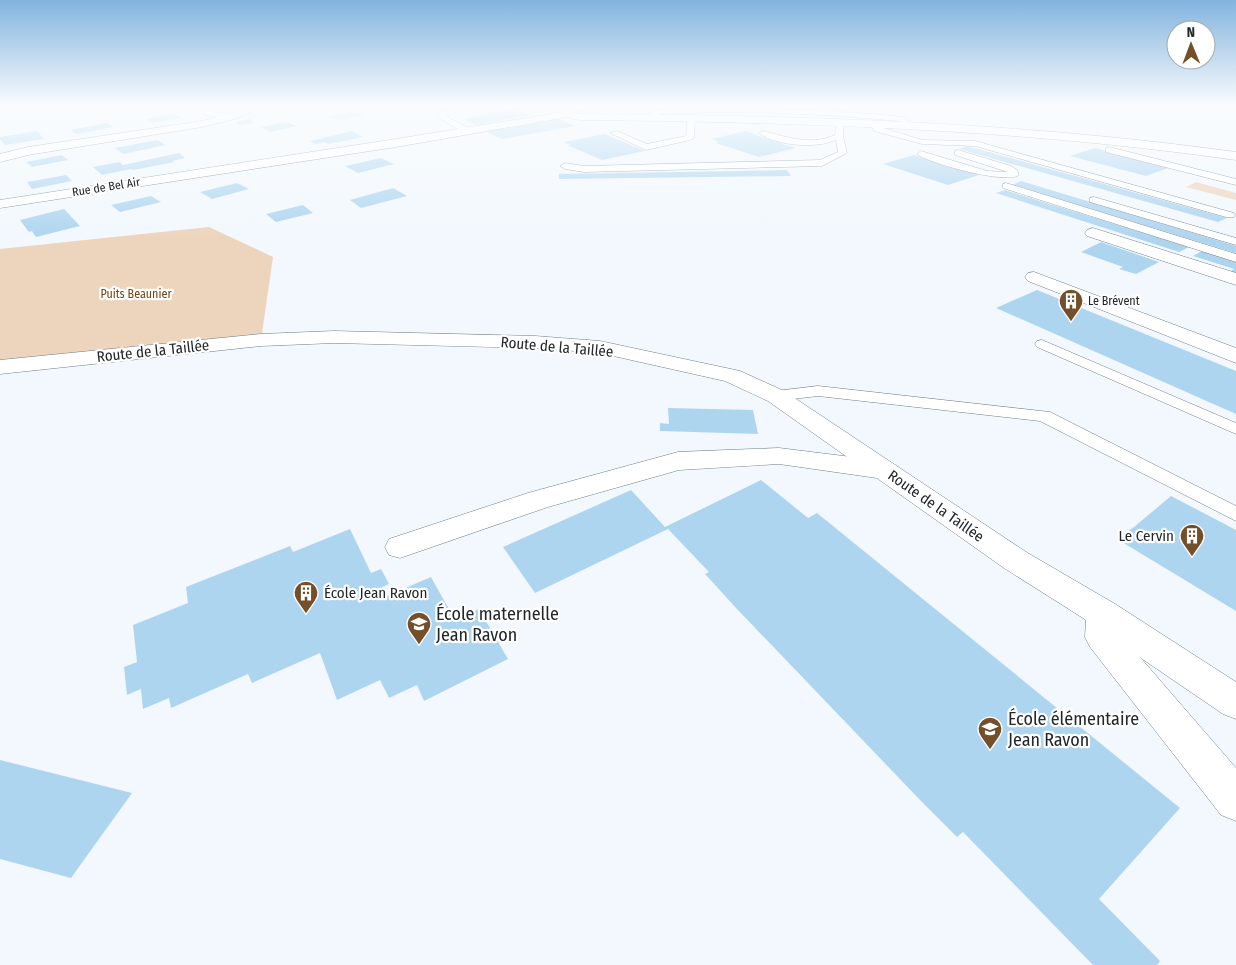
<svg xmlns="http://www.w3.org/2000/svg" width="1236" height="965" font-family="'Fira Sans Condensed',sans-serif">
<rect width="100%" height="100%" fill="#f2f8fd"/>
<g fill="#edd4bc">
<polygon points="1196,182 1236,193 1236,200 1186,187"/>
<polygon points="209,227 273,257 261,340 0,367 0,249"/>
</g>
<g fill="#aed5f0">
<polygon points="517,109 530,115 476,125 464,119"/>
<polygon points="355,111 366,114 340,120 328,117"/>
<polygon points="174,114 181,118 152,123 146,119"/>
<polygon points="249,119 254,123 239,125 236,122"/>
<polygon points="558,119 575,126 502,139 487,132"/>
<polygon points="287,122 297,126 271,132 261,127"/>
<polygon points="107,123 114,127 76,134 70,130"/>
<polygon points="37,131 44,139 5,145 0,139 0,137"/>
<polygon points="352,131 363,137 329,144 325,142 315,144 310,141"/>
<polygon points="746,131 773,141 796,148 759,157 716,143 719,142 712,139"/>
<polygon points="605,134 619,140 645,151 602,160 567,145 570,145 564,142"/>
<polygon points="157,140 166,145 123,154 115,148"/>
<polygon points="967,146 1227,218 1218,222 959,149"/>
<polygon points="1095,148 1171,167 1146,176 1070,156"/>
<polygon points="179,153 185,158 172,161 175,162 133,170 131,169 102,175 93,167 120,162 123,165"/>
<polygon points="62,155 68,160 32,167 26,162"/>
<polygon points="914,155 979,175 948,185 883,164"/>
<polygon points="381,158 394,164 358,173 345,166"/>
<polygon points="787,170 791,176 559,179 559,174"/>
<polygon points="66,175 72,181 32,189 27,182"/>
<polygon points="1021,181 1236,246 1236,253 1012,185"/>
<polygon points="237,183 249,189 212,199 200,192"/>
<polygon points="393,188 407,196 361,208 350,200"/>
<polygon points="1005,190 1189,247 1179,252 996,193"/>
<polygon points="151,196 161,202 120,212 111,205"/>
<polygon points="303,205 313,213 276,222 266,214"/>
<polygon points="64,209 80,226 36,237 32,231 29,232 20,220"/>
<polygon points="1101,242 1159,262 1136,274 1119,269 1123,267 1081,252"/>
<polygon points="1202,251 1236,262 1236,275 1228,273 1234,269 1193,256"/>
<polygon points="1037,290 1236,371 1236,414 996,308"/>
<polygon points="668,408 753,410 758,434 660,431 660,423 669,424"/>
<polygon points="761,480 808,518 817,513 1180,808 1099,899 1160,961 1157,965 1093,965 963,832 957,837 922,802 737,609 705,574 709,572 668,529 535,593 503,547 631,490 665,527"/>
<polygon points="1171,496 1236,530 1236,611 1117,539 1134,527"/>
<polygon points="350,529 371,573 381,569 389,584 378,589 382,598 431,577 455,620 479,609 508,659 424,701 417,685 389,698 380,680 337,700 320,653 252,683 248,674 171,708 169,698 143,709 141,689 127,695 124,667 137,662 133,625 188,603 186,587 290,546 293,552"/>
<polygon points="0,760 132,793 71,878 0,859"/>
</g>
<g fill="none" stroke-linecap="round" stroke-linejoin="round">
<defs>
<g id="lane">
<polygon points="201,105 207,105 212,112 234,114 238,116 234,118 207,116 200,107"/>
<polygon points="465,105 476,105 446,116 470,129 470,133 464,133 438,117 439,112"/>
<polygon points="724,108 813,110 872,114 904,117 912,126 908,128 899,121 842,116 754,112 665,113 659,114 658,120 651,118 652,111 665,109"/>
<polygon points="688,116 695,118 694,138 690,140 646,150 610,133 617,131 647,144 686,136"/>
<path d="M837,120L844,122L843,136L847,153L822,166L584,172L565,169L560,166L565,163L584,166L820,160L838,152L836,140C816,149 776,146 759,133L763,131C788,137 810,146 835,135Z"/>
<polygon points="871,122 877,122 880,127 922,140 975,141 1234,213 1235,215 1234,217 1226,217 975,146 922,144 874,131 870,124"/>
<polygon points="1109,147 1236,179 1236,185 1106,152 1106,148"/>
<path d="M958,150L1011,166L1017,170L1019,175C1007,185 928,163 917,154L921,151L987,171L1008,172L955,155V151Z"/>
<polygon points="1006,183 1236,254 1236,262 1003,188 1003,184"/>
<polygon points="1094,197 1236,238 1236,245 1090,202 1090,198"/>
<polygon points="1042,340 1236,423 1236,434 1037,347 1035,344 1037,341"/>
<polygon points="818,386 1050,412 1236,506 1236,521 1040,421 818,396 776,401 770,399 768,396 770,393 776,391"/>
</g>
<g id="street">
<polygon points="248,105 262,105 238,118 202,127 28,155 0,162 0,154 28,147 202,121 230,114"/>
<path d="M575,105H599L598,107L574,112L579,114C798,115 1019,122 1236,152V160C1019,129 798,122 579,120L568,117L396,147L0,208V200L396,139L563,112L567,107Z"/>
<polygon points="1093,228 1236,273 1236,285 1087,236 1085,233 1087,230"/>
<polygon points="1034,272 1236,348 1236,363 1028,281 1025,277 1028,273"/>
<polygon points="779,448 884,461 894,464 897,470 894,476 884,479 779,464 679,470 548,507 400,558 389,555 385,547 389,539 528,493 678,452"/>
<polygon points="1103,600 1115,604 1236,682 1236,719 1223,714 1091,624 1086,614 1091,604"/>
</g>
<polygon id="secondary" points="334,331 535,336 600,341 740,371 784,391 1026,552 1115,604 1120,614 1119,633 1236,768 1236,821 1221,815 1090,647 1085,637 1086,620 1004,568 768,401 725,381 600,353 535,348 334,343 261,346 0,374 0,360 261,334"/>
</defs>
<use href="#lane" stroke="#717f8a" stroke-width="1"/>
<use href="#street" stroke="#717f8a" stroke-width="1"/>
<use href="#secondary" stroke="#717f8a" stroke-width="1"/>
<use href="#lane" fill="#fff" fill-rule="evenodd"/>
<use href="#street" fill="#fff" fill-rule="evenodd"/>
<use href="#secondary" fill="#fff" fill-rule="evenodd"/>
</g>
<linearGradient id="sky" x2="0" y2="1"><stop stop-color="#83b4de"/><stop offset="0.44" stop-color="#f9fcfe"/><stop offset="1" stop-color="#f9fcfe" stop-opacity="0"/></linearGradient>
<rect width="1236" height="240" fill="url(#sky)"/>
<defs>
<symbol id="building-pin" viewBox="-11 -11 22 30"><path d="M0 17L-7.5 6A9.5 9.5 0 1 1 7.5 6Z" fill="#74502a" stroke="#fff"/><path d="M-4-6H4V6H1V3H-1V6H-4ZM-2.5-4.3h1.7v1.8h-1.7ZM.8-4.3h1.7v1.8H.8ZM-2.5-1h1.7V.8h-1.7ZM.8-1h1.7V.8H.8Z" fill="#fff"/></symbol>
<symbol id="school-pin" viewBox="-11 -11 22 30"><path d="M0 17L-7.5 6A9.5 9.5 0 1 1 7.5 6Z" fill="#74502a" stroke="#fff"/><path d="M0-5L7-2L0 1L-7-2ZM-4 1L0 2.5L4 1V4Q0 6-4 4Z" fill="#fff"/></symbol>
</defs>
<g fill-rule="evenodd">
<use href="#building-pin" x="1057" y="287" width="28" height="38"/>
<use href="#building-pin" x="1178" y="522" width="28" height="38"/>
<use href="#building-pin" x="292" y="579" width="28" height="38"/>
<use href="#school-pin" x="405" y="610" width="28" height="38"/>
<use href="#school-pin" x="976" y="715" width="28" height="38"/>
</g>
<g text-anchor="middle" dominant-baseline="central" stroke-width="4.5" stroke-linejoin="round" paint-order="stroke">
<g font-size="12" fill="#21272b" stroke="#fff">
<text transform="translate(106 187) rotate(-9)">Rue de Bel Air</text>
</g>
<g font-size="12" fill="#714613" stroke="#fff">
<text x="136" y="294">Puits Beaunier</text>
</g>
<g font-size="12" fill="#21272b" stroke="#fff" text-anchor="start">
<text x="1088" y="301">Le Brévent</text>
</g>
<g font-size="15" fill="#21272b" stroke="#fff">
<text transform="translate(557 347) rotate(5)">Route de la Taillée</text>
<text transform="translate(153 351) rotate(-6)">Route de la Taillée</text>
<text transform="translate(936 506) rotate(35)">Route de la Taillée</text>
</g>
<g font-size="15" fill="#21272b" stroke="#fff" text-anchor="end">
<text x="1174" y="536">Le Cervin</text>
<text x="324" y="593" text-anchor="start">École Jean Ravon</text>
</g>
<g font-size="18" fill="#21272b" stroke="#fff" text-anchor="start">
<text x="436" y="614">École maternelle<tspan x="436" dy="21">Jean Ravon</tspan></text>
<text x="1008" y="719">École élémentaire<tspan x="1008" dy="21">Jean Ravon</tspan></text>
</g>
</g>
<g transform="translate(1191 45) rotate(359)"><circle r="24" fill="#ffffff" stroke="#a6a9aa"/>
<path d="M0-4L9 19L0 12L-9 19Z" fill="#74502a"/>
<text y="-8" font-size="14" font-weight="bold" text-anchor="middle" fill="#21272b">N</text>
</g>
</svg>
